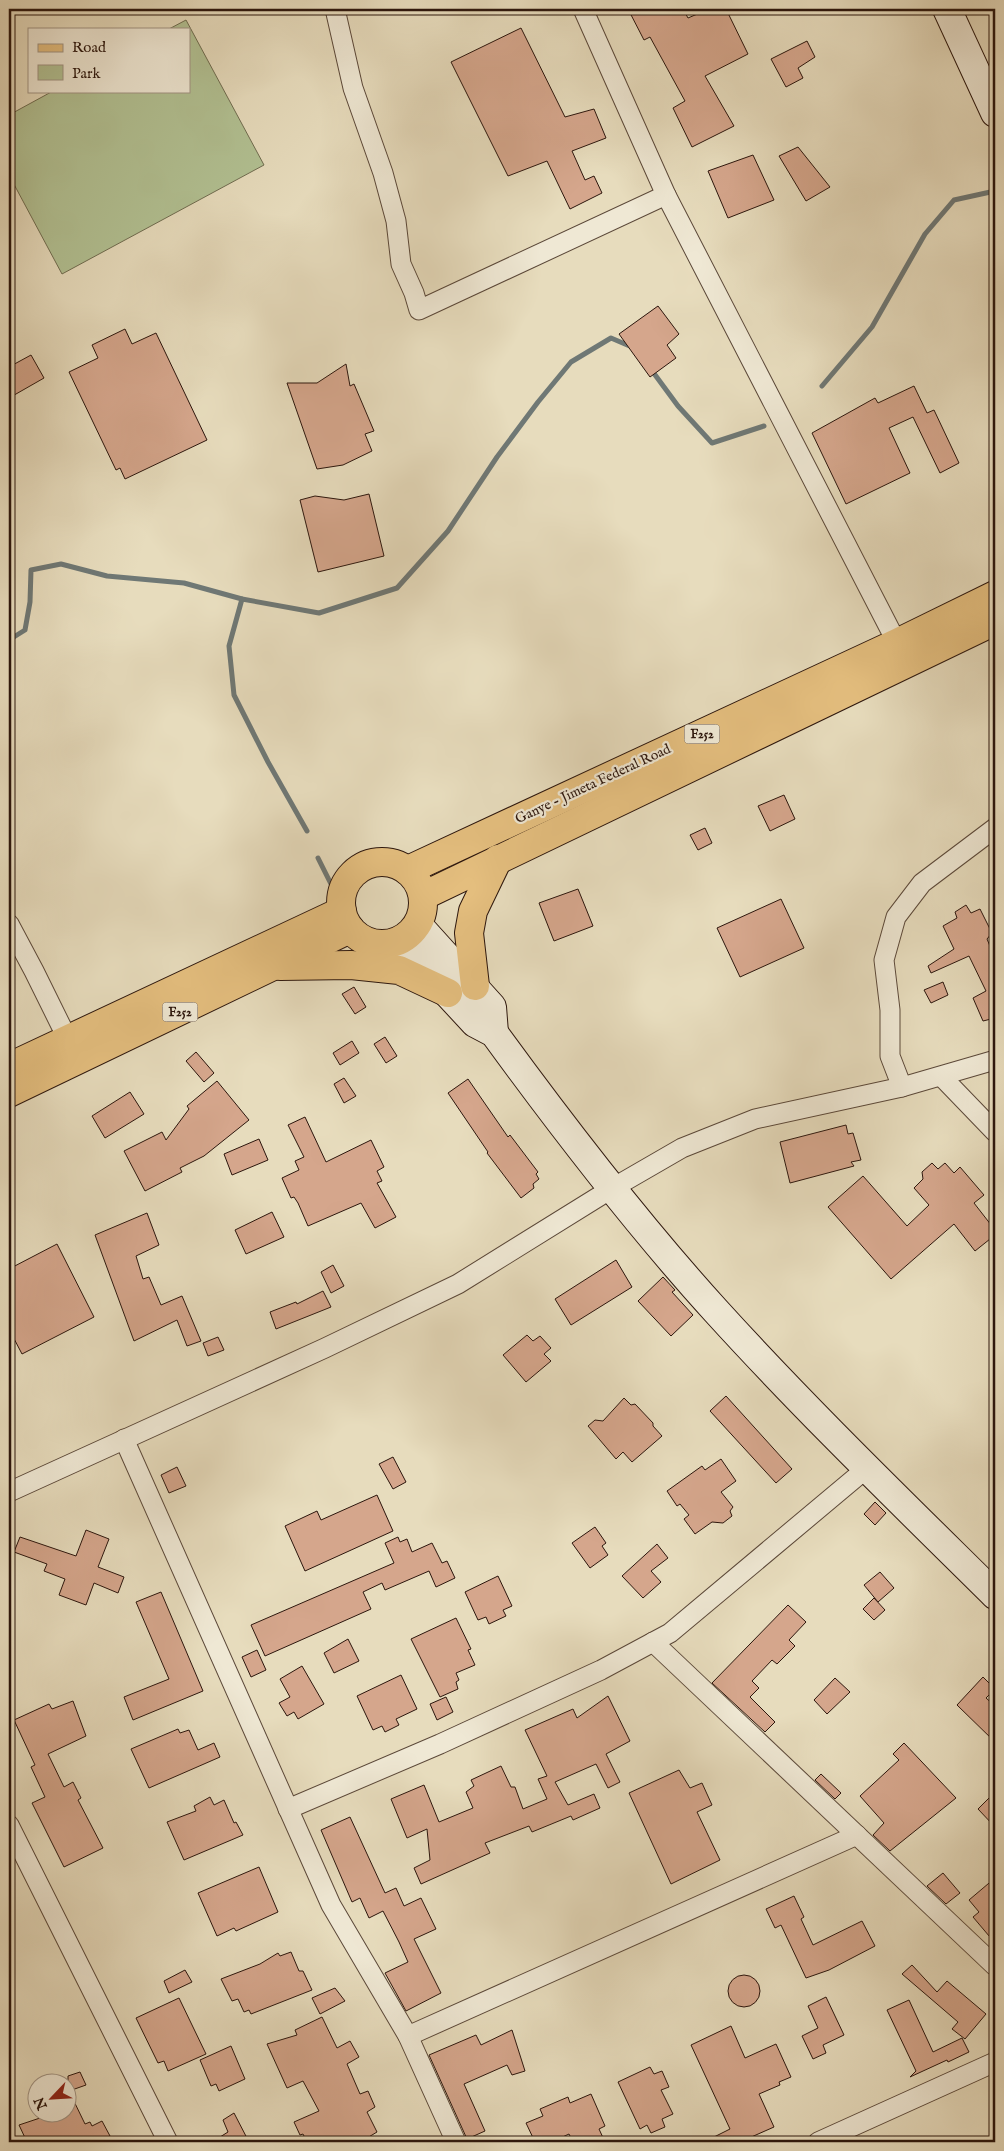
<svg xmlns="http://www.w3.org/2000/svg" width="1004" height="2151" font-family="'IM FELL English',serif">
<rect width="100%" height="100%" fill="#e7dcbd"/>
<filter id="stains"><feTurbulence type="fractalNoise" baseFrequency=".004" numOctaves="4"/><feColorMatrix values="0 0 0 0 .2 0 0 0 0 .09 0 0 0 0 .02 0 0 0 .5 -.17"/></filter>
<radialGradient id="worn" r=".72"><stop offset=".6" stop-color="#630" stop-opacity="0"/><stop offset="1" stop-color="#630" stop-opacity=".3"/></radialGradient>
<polygon fill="#b2c193" stroke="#6f6c50" points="186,20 264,165 62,274 9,175 9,115 53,91 189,91 189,29 169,29"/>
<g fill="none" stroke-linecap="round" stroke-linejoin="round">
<g stroke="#6f7875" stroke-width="5">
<polyline points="650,368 678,406 712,443 764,426"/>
<polyline points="822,386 872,327 925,234 954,200 995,191"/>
<polyline points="242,599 229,646 234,695 268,762 307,831"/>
<polyline points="9,640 25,630 30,602 31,570 61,564 107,576 184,583 242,599 319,613 397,588 448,531 497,457 538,402 571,362 611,338 632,347"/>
<polyline points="318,858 333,888"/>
</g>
</g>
<g fill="#d5a68c" stroke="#2c160d">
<polygon points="628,9 683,9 688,18 709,9 726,9 748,54 705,76 734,126 692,147 673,108 685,101 650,37 644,40"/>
<polygon points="521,28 565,117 594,109 606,138 572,151 585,180 594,176 602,193 570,209 547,161 508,176 451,62"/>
<polygon points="807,41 815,57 798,68 803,78 786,87 771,59"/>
<polygon points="798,147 830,187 806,201 779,156"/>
<polygon points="753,155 774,200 728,218 708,171"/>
<polygon points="658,306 679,334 667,345 676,358 650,377 619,334"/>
<polygon points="125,329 132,344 156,333 207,440 125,479 120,468 116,470 69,372 98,358 92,345"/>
<polygon points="31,355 44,378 9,398 9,367"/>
<polygon points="346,364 350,386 354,384 374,431 365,434 372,451 343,465 317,469 287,383 317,383"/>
<polygon points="914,386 927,413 934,410 959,463 940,473 913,417 889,428 910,473 846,504 812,433 875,398 878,403"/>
<polygon points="369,494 384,556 318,572 300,500 315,496 344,500"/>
<polygon points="784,795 795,819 770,831 758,806"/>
<polygon points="705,828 712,843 698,850 690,835"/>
<polygon points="578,889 593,926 554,941 539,903"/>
<polygon points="781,899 804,948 740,977 717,928"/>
<polygon points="966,905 971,913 980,909 992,933 987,939 995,958 995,1018 983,1021 973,998 986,991 969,956 931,973 928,966 954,949 943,926 957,918 955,912"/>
<polygon points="943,982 948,995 931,1003 924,990"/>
<polygon points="354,987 366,1007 355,1014 342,994"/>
<polygon points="385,1037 397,1056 386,1063 374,1044"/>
<polygon points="352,1041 359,1053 340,1065 333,1053"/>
<polygon points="196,1052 214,1073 204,1082 186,1061"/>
<polygon points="344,1078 356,1096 344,1103 334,1084"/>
<polygon points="468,1079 508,1137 510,1135 538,1172 536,1174 539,1179 533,1184 534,1188 521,1198 487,1153 488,1152 448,1093"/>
<polygon points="217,1081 249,1120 204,1156 180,1168 182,1172 145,1191 124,1151 162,1132 166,1140 189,1109 187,1106"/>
<polygon points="130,1092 144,1114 105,1138 92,1116"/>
<polygon points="305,1117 326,1162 371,1140 384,1167 377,1171 382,1181 377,1183 396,1217 375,1228 361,1203 308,1226 298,1203 294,1197 291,1198 282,1178 299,1170 295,1161 304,1157 288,1125"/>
<polygon points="846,1125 848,1134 853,1133 861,1160 851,1162 854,1166 790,1183 780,1142"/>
<polygon points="259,1139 268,1160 232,1175 224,1154"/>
<polygon points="932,1163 938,1169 945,1163 954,1173 960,1167 984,1195 974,1203 995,1230 995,1235 975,1251 954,1224 891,1279 828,1207 863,1176 907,1226 929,1205 914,1188 923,1179 922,1172"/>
<polygon points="272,1212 284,1237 246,1254 235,1230"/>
<polygon points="147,1213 159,1245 136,1256 143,1279 149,1277 161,1305 182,1296 201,1341 187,1346 177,1320 134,1341 95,1235"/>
<polygon points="57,1244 94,1317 22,1354 9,1329 9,1269"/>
<polygon points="616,1260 632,1287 571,1325 555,1299"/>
<polygon points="333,1265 344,1286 331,1293 321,1272"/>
<polygon points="663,1277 675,1290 672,1292 693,1315 671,1336 638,1301"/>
<polygon points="323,1291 331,1307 276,1329 270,1312 296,1302 297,1304"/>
<polygon points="527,1335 533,1341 540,1336 551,1348 544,1354 551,1361 526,1382 503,1355"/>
<polygon points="218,1337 224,1350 208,1356 203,1343"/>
<polygon points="726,1396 792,1469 776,1483 710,1411"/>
<polygon points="624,1398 631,1405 635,1404 653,1423 653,1426 662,1436 632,1462 623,1452 616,1459 588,1426 595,1420 603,1421"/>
<polygon points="393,1457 406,1482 393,1489 379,1464"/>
<polygon points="721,1459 736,1481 721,1492 733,1507 730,1511 732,1516 723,1523 712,1522 695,1534 684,1519 689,1515 680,1504 677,1506 667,1491 702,1466 705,1470"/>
<polygon points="177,1467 186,1486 169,1493 161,1475"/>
<polygon points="377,1495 393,1531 305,1571 285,1526 317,1511 321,1520"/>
<polygon points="875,1502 886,1513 875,1525 864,1514"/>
<polygon points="595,1527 606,1543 602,1546 608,1555 590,1568 572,1543"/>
<polygon points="86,1530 109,1539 98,1567 124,1577 118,1593 94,1583 86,1605 59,1595 65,1579 44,1571 47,1564 14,1552 20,1537 76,1556"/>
<polygon points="398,1537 400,1542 407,1539 412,1552 432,1543 442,1563 447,1561 455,1578 436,1587 429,1571 385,1590 382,1583 363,1592 371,1609 265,1656 251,1625 394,1563 385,1543"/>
<polygon points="657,1544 668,1558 651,1571 661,1582 643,1598 622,1576"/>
<polygon points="880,1572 894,1588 878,1602 864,1585"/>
<polygon points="498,1576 512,1606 503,1610 506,1616 489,1624 486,1617 478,1620 465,1592"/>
<polygon points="161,1592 203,1691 133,1720 124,1697 169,1679 136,1602"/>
<polygon points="874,1598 885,1610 874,1620 863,1609"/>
<polygon points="788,1605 806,1622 789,1640 795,1646 777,1664 772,1660 752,1681 759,1688 750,1697 775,1722 765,1732 712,1683"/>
<polygon points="456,1618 471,1649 468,1650 475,1665 456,1673 459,1680 456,1682 458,1689 440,1697 411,1639"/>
<polygon points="348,1639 359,1661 334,1673 324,1653"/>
<polygon points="257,1650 266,1670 251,1677 242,1657"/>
<polygon points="302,1666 324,1704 298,1719 294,1712 287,1716 279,1703 290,1697 280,1679"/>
<polygon points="401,1675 417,1709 396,1719 399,1725 385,1732 382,1726 373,1730 357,1696"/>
<polygon points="983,1677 995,1689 986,1698 995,1706 995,1742 957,1705"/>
<polygon points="835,1678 850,1692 827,1714 814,1700"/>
<polygon points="608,1696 630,1741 606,1754 620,1782 608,1788 596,1764 555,1782 568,1805 594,1794 600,1808 573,1820 571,1816 532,1832 529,1826 485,1843 490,1853 421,1884 414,1868 430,1860 427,1829 407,1838 391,1799 424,1785 439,1822 473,1808 466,1792 474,1786 471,1780 501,1766 511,1787 515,1787 523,1809 547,1799 538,1779 547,1776 525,1730 573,1709 577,1718"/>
<polygon points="446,1697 453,1712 437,1720 430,1704"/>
<polygon points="73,1701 86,1736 48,1754 64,1787 73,1782 81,1798 78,1800 103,1848 64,1867 32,1803 45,1797 31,1767 35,1765 14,1720 49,1704 52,1709"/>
<polygon points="178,1729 180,1733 189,1730 198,1750 214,1743 220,1757 149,1788 131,1749"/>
<polygon points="904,1743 956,1798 890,1851 873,1835 884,1823 860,1796 899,1760 893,1754"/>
<polygon points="679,1770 690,1788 702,1783 712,1805 697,1812 720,1860 671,1884 629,1793"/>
<polygon points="821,1774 841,1793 835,1799 815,1780"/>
<polygon points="995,1792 995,1827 978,1809"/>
<polygon points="210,1797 214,1805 224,1800 234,1823 236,1822 243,1835 184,1860 167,1822 196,1811 194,1806"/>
<polygon points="350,1817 385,1893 396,1888 404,1906 421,1898 436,1929 414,1939 441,1993 406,2011 385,1973 408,1962 399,1942 383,1911 369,1918 360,1898 352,1902 321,1830"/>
<polygon points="259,1867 278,1912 236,1931 234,1928 217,1936 198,1893"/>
<polygon points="943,1873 960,1893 946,1904 927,1886"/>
<polygon points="995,1878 995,1943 973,1917 979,1912 969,1900"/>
<polygon points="794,1896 804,1917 801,1919 813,1945 862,1921 875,1946 829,1970 806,1978 781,1925 775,1928 766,1909"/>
<polygon points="291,1952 299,1971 303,1971 312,1990 251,2014 249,2010 244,2012 238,1999 232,2001 221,1979 260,1964 278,1953 280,1956"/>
<polygon points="912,1965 937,1992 947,1981 986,2014 965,2039 952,2029 958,2022 902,1974"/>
<polygon points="185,1970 192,1982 169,1993 164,1981"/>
<circle cx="744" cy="1991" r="16"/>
<polygon points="335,1988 345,2001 320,2014 312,1998"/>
<polygon points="826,1997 844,2035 823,2045 826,2053 813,2059 802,2036 818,2028 808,2006"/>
<polygon points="179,1998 206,2054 168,2071 164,2061 158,2063 136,2018"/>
<polygon points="909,2000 933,2052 962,2038 969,2052 948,2062 947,2060 910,2077 916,2071 887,2010"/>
<polygon points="322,2017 337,2048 350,2041 359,2057 347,2064 360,2094 368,2091 375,2107 367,2112 377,2132 367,2138 369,2142 307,2142 303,2134 300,2135 294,2122 319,2111 303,2081 287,2088 267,2044 297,2035 295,2030"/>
<polygon points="731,2026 745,2058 776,2044 791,2077 779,2082 780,2085 759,2094 774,2127 740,2142 704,2142 730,2129 691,2045"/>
<polygon points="512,2030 525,2071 512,2075 507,2065 464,2084 485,2131 467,2139 429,2055 476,2035 481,2045"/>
<polygon points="231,2046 245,2079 219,2091 216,2084 211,2086 200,2060"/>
<polygon points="650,2067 654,2074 662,2071 669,2087 661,2090 673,2114 662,2119 665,2127 651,2133 647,2125 640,2129 618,2082"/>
<polygon points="80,2072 86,2085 69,2091 85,2124 90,2122 92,2126 102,2121 110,2136 96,2142 27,2142 19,2125 52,2114 68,2114 68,2076"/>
<polygon points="591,2094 605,2126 599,2129 605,2142 573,2142 569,2134 554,2141 553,2138 542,2142 535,2142 526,2123 543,2116 540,2109 568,2097 570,2103"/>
<polygon points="234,2113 249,2142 212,2142 228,2132 223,2120"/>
</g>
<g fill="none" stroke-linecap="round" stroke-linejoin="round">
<defs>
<g id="street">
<polyline points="335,9 353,88 383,173 396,221 401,264 414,293 419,310 666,195"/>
<polyline points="583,9 666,195 897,643"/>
<polyline points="9,924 34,971 73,1050"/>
<polyline points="942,1077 995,1132"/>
<polyline points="902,1087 890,1056 890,1010 884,960 896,917 922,883 995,828"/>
<polyline points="124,1439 331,1905 408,2036 456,2142"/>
<polyline points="9,1492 325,1348 458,1284 611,1189 682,1148 755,1119 902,1087 995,1060"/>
<polyline points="653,1642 995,1966"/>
<polyline points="288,1809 440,1744 601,1670 670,1633 867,1468"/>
<polyline points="9,1825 168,2142"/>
<polyline points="408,2036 857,1835"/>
<polyline points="818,2142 995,2062"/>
</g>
<g id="secondary">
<polyline points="947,9 995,113"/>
<polyline points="418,925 492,1007 494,1033"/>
<path d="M399,941L475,1023L494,1033C564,1129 636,1223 716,1311C805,1409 901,1502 995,1595"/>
</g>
<g id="primary">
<circle cx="382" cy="903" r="41"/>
<polyline points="408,870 897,643 995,595"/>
<polyline points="423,896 995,621"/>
<polyline points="280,966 351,965 399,970 448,993"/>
<polyline points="475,986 469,933 473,911 498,859"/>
<polyline points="9,1067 342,911"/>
<polyline points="9,1093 350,929"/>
</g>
</defs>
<use href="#street" stroke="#5b4839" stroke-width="21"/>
<use href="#secondary" stroke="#2c160d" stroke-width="30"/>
<use href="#primary" stroke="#2c160d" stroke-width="30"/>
<use href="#street" stroke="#efe8d4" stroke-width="19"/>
<use href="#secondary" stroke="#efe8d4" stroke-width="28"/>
<use href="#primary" stroke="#e4be7e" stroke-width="28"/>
</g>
<g text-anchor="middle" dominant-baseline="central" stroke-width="4.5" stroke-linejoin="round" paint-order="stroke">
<g fill="#efe8d4" stroke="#665549" stroke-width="1">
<rect x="684.5" y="724.5" width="35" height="19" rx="4"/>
<rect x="162.5" y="1002.5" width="35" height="19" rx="4"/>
</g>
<g font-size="12" font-weight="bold" fill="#2c160d">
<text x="702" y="734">F252</text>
<text x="180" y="1012">F252</text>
</g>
<g font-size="14" fill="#2c160d" stroke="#efe8d4">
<text transform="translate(593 784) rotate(-25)">Ganye - Jimeta Federal Road</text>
</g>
</g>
<rect width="1004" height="2151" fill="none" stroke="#e7dcbd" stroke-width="30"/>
<rect x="10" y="10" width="984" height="2131" fill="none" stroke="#2c160d" stroke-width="2.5"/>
<rect x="15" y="15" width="974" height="2121" fill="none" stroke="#2c160d"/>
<rect x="28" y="28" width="162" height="65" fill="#efe8d4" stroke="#a19484"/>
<rect x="38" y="44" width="25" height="8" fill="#e4be7e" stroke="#a19484"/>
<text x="72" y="52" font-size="15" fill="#2c160d">Road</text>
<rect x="38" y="65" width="25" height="15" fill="#b2c193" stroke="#a19484"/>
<text x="72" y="78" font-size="15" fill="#2c160d">Park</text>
<g transform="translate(52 2098) rotate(245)"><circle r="24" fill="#efe8d4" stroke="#a19484"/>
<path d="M0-4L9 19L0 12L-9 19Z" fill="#8f2418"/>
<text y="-8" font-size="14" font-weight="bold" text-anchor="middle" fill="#2c160d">N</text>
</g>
<rect width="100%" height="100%" filter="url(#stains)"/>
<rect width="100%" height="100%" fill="url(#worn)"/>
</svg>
